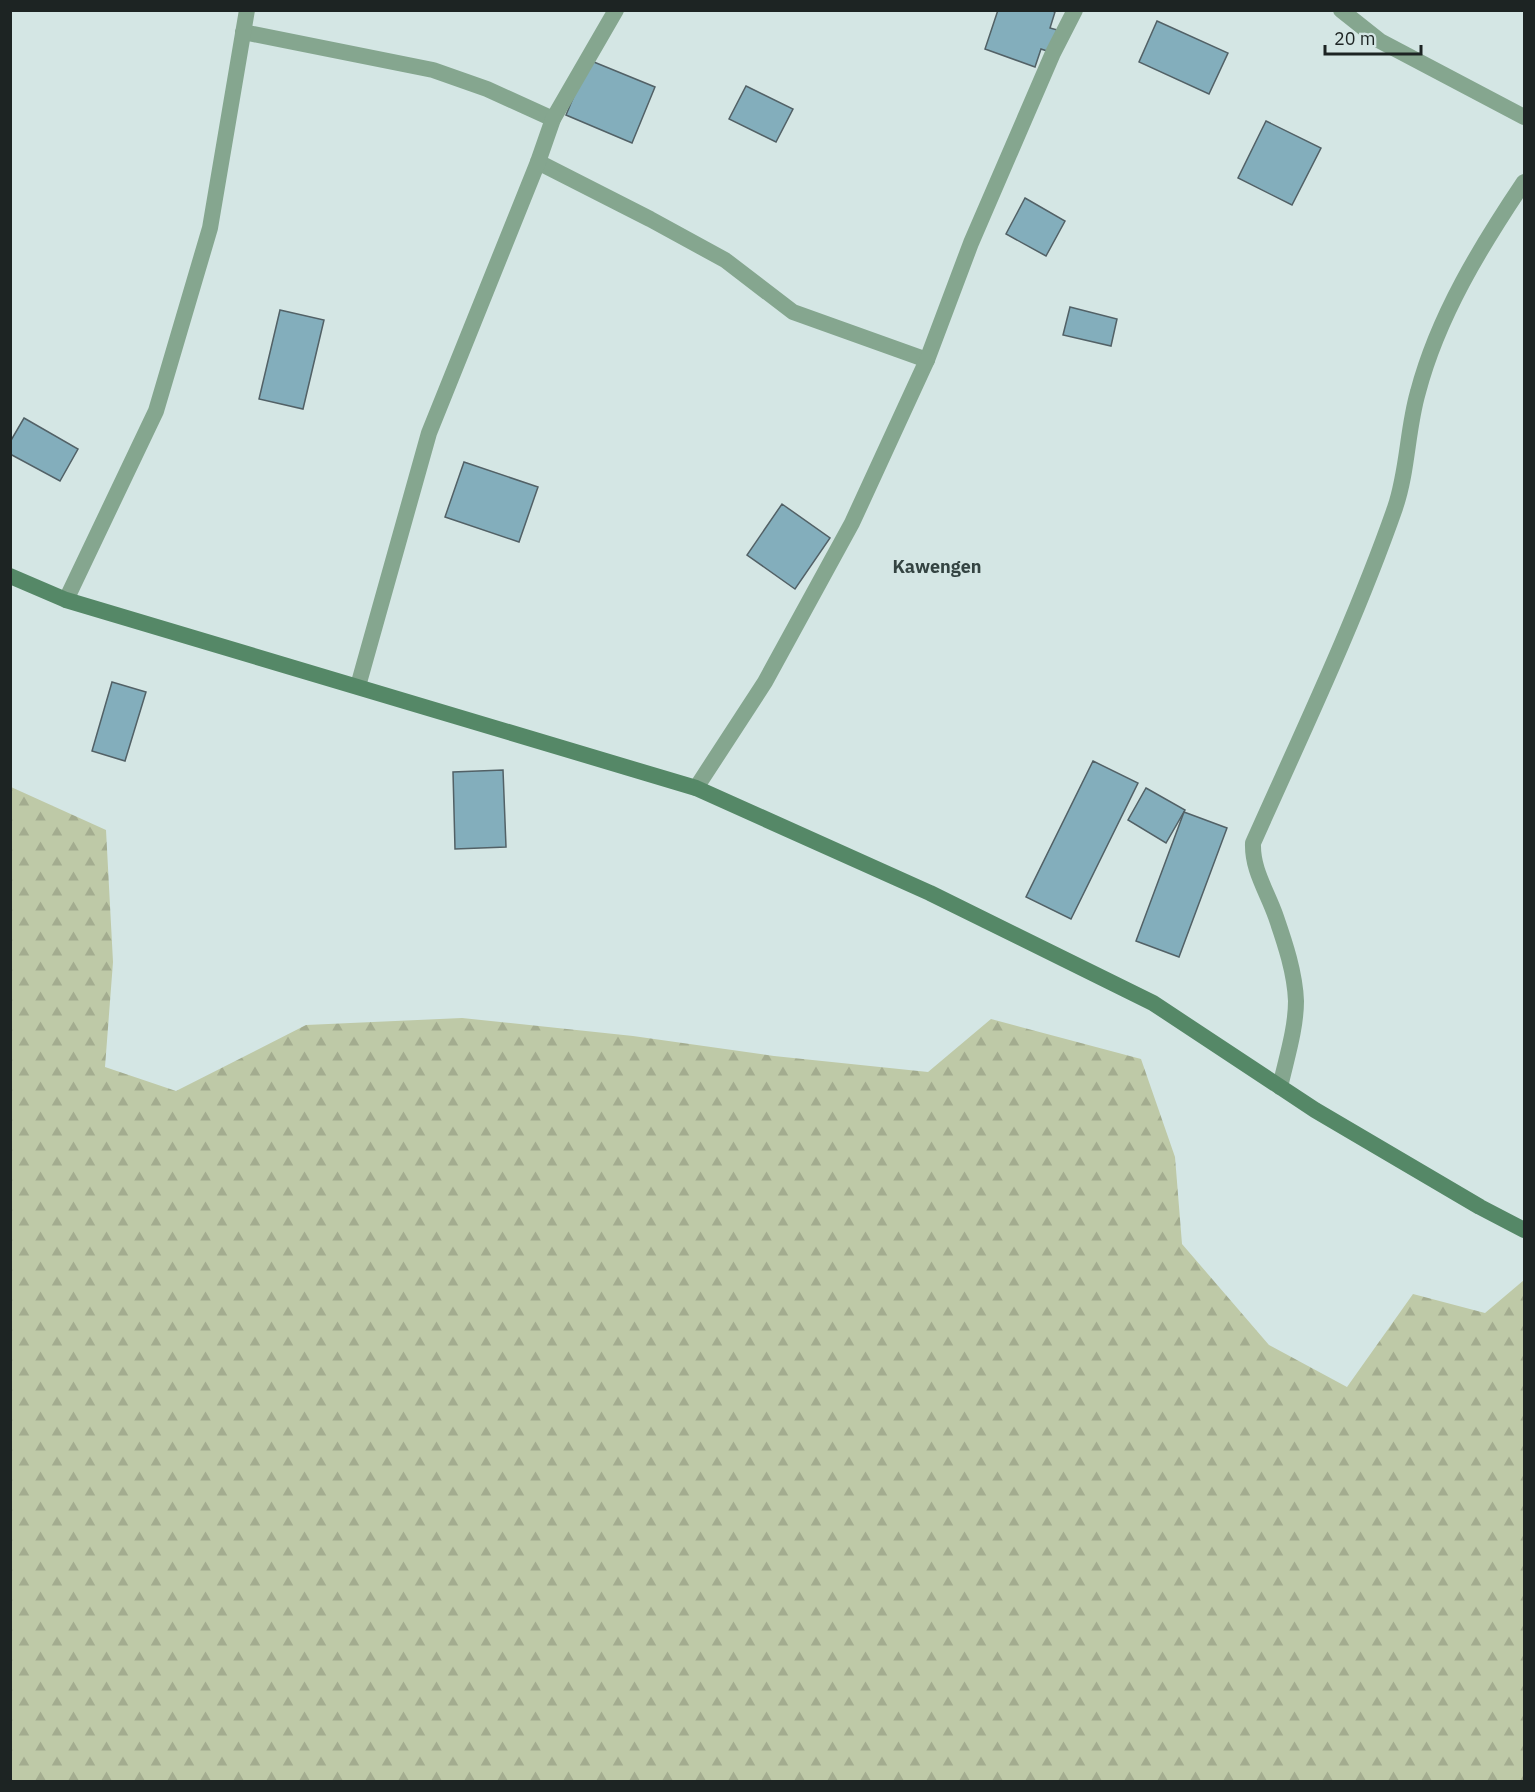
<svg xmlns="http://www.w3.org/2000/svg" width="1535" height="1792" font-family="'IBM Plex Sans',sans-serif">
<defs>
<pattern id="forest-firs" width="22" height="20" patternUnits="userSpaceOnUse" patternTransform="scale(1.5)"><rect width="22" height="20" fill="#bec9a7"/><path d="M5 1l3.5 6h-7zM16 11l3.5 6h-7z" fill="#a3ac8f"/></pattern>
</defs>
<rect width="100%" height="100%" fill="#d4e6e4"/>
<polygon fill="url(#forest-firs)" points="11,787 106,830 113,962 105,1067 176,1091 306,1025 462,1018 633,1036 774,1056 928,1072 991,1019 1141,1059 1175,1157 1182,1244 1269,1345 1347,1387 1413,1294 1485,1313 1524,1280 1524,1781 11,1781"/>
<g fill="#83aebc" stroke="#526166" stroke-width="1.5">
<polygon points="998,10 1050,10 1055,12 1050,28 1061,31 1053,53 1041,49 1035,67 985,49"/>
<polygon points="1157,21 1228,53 1209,94 1139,62"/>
<polygon points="589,60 655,87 632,143 566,115"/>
<polygon points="746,86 793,109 776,142 729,119"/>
<polygon points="1266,121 1321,148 1292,205 1238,178"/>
<polygon points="1025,198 1065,221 1046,256 1006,234"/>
<polygon points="1070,307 1117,319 1111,346 1063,335"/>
<polygon points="280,310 324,320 303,409 259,399"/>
<polygon points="24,418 78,449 60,481 10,454 10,442"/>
<polygon points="464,462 538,487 519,542 445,517"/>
<polygon points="782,504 830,538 795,589 747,555"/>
<polygon points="112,682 146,692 125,761 92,751"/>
<polygon points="1093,761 1138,783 1071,919 1026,897"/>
<polygon points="503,770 506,847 455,849 453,772"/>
<polygon points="1146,788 1185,810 1166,843 1128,820"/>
<polygon points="1184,812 1227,828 1179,957 1136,941"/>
</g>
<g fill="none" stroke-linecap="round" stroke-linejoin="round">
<g stroke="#85a68f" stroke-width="16">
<polyline points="1341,10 1380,41 1524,117"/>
<polyline points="243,32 433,70 487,89 553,119"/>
<polyline points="538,162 650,219 725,260 793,312 927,360"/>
<polyline points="66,600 156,411 210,228 247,10"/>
<polyline points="358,686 429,433 538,162 553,119 616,10"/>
<polyline points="696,788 765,682 852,523 927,360 971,243 1053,53 1075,10"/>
<path d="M1280,1087C1286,1060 1296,1029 1296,1001C1295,973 1285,943 1276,917C1267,891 1252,870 1253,843C1302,733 1355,622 1395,508C1408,470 1407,430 1418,392C1438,316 1481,246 1524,182"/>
</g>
<polyline stroke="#558867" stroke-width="16" points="10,576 66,600 696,788 930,893 1153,1003 1315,1110 1480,1207 1524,1230"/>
</g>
<g text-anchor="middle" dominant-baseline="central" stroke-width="4.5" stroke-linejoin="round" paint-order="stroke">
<g font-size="18" font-weight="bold" fill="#344442" stroke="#d4e6e4">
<text x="937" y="566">Kawengen</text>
</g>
</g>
<rect width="1535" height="1792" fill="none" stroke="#1d2423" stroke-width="24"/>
<path d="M1325 45v9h96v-9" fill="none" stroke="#1d2423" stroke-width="3"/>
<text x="1334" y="45" font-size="18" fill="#1d2423" stroke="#d4e6e4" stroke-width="4.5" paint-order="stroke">20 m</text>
</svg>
